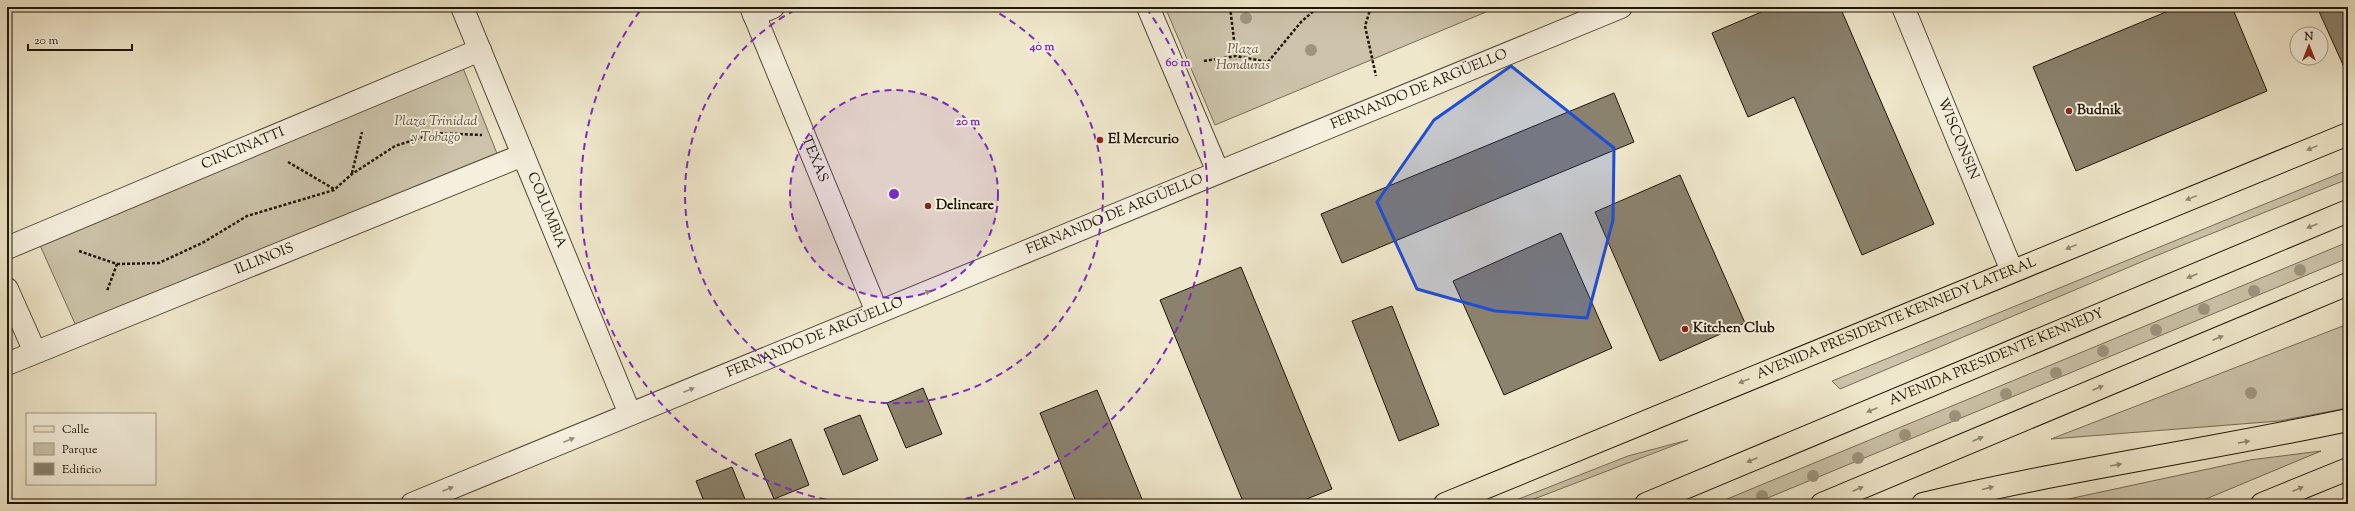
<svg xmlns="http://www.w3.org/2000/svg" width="2355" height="511" font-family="'Sorts Mill Goudy',serif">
<rect width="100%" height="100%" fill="#efe7cb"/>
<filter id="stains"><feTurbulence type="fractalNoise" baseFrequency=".005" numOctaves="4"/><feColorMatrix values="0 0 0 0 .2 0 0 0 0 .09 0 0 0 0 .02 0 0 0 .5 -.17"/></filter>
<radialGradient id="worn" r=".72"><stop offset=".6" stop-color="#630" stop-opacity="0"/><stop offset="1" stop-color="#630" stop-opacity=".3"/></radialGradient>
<g fill="#ccc3aa" stroke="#766c59">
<polygon points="1165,7 1498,7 1215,125"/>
<polygon points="463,68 498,156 76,326 39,243"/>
<polygon points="2348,170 2348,179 2153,257 1840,389 1832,381"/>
<polygon points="2348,242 2348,258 1753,504 1715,504"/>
<polygon points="2348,324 2348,408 2279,421 2051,439"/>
<polygon points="1688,440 1521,504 1506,504 1628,456"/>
<polygon points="2321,451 2194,504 2045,504 2250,460"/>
</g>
<g fill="#8b826d" stroke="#1f1508">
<polygon points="1773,7 1840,7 1934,224 1862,255 1794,97 1748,117 1712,33"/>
<polygon points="2178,7 2232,7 2267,91 2076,171 2033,67"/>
<polygon points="2317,7 2348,7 2348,76"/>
<polygon points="1614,93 1634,142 1342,263 1321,214"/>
<polygon points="1680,175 1745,323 1660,361 1595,212"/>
<polygon points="1561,233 1612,348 1504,395 1453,281"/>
<polygon points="1241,267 1332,489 1294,504 1244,504 1160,300"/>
<polygon points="1392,306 1439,425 1399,441 1352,321"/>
<polygon points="923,388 942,434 906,448 887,403"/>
<polygon points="1097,390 1144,504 1077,504 1040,413"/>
<polygon points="860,415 878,460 843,475 824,429"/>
<polygon points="791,439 809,485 774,499 755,454"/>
<polygon points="732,467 747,504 705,504 696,481"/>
</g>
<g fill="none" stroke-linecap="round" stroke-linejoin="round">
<defs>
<g id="street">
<path id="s1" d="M462,7L630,414"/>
<path id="s2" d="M751,7L877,312"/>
<polyline points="1148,7 1218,172"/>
<path id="s3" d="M1903,7L2012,271"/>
<polyline points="754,15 773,7"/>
<path id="s4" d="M7,248L480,50"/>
<polyline points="7,289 35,352"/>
<path id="s5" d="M7,364L523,155"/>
<path id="s6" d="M412,504L1621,7"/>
</g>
<g id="primary">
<path id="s7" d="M1445,504L2348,134"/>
<polyline points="2262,504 2348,469"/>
</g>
<g id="highway">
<path id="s8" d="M1646,504L2348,211"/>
<polyline points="1822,504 2348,284"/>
<path d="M1923,504C2064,470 2207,450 2348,420"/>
</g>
</defs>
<use href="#street" stroke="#534a39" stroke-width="24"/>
<use href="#primary" stroke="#1f1508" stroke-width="24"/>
<use href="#highway" stroke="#1f1508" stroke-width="24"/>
<g stroke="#1f1508" stroke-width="2.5" stroke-dasharray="3 2" stroke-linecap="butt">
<polyline points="1230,7 1236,56"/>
<polyline points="1371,7 1365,26 1376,76"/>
<polyline points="1204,61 1236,56 1268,62 1301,22 1318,7"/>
<polyline points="288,162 334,189"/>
<polyline points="352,173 362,132"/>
<polyline points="79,251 117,264 107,291"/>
<polyline points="117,264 159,263 204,242 247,216 334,190 352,174 395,146 436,133 482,135"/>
</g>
<use href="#street" stroke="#f5efdd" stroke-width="22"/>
<use href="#primary" stroke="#efe7cb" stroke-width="22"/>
<use href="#highway" stroke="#efe7cb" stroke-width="22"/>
</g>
<g fill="#9e957f">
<circle cx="1246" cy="18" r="6"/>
<circle cx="1311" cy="50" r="6"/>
<circle cx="2300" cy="270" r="6"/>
<circle cx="2254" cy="291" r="6"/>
<circle cx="2204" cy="309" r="6"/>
<circle cx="2156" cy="330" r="6"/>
<circle cx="2103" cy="351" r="6"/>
<circle cx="2056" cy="373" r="6"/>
<circle cx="2251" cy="393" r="6"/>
<circle cx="2006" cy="394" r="6"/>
<circle cx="1955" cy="416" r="6"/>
<circle cx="1905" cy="435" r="6"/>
<circle cx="1858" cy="458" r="6"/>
<circle cx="1813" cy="476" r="6"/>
<circle cx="1762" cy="496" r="6"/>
</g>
<defs><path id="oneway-solid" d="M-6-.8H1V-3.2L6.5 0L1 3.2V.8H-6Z"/></defs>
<g fill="#918873">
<use href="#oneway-solid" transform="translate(2312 148) rotate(158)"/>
<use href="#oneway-solid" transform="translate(2191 198) rotate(158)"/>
<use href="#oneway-solid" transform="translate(2312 226) rotate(157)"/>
<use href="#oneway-solid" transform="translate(2071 247) rotate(158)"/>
<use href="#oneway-solid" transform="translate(2192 276) rotate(157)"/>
<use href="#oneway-solid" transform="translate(2218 338) rotate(-23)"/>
<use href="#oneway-solid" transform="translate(1744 381) rotate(158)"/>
<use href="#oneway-solid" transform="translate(2098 388) rotate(-23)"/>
<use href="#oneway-solid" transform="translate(1872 410) rotate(157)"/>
<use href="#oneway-solid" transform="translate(1978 439) rotate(-23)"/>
<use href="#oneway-solid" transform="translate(2244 442) rotate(-11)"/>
<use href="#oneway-solid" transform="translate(1752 460) rotate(157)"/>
<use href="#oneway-solid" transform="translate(2116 465) rotate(-10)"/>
<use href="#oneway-solid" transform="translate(1988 488) rotate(-14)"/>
<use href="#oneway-solid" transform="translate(1858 489) rotate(-23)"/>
<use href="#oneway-solid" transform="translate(2298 489) rotate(-22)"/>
</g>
<g fill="#958d7d">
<use href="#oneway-solid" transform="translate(925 293) rotate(-22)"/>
<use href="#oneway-solid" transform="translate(689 390) rotate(-22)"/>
<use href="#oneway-solid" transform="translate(569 440) rotate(-22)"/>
<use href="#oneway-solid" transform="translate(448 489) rotate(-22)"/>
</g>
<path fill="#1d4ed8" fill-opacity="0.2" stroke="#1d4ed8" stroke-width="3" stroke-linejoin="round" d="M1511,66L1614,148L1613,220L1587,318L1495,311L1417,289L1377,202L1434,120Z"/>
<circle cx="894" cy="194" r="104" fill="#7b2cbf" fill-opacity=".12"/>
<g fill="none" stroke="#7b2cbf" stroke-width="2" stroke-dasharray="7 5">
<circle cx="894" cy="194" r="104"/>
<path d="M989 8A209 209 0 1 1 799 8"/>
<path d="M850 504A313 313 0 0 1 642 8M1146 8A313 313 0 0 1 938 504"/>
</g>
<g fill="#8f2418" stroke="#f5efdd" stroke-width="1.5">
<circle cx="2069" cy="111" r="4"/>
<circle cx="1100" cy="140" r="4"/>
<circle cx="928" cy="206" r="4"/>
<circle cx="1685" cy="329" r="4"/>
</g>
<g text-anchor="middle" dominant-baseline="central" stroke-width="4" stroke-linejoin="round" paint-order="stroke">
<g font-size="14" font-style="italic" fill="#5c5241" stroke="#f5efdd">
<text x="1243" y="50">Plaza<tspan x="1243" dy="16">Honduras</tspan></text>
<text x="436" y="122">Plaza Trinidad<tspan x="436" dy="16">y Tobago</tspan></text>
</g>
<g font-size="14" fill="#1f1508" stroke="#f5efdd">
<text stroke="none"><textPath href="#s6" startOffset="1089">FERNANDO DE ARGÜELLO</textPath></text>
<text stroke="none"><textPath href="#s3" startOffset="143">WISCONSIN</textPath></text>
<text stroke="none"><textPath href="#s4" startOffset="256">CINCINATTI</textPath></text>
<text stroke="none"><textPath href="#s2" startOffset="165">TEXAS</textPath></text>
<text stroke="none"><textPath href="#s1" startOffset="220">COLUMBIA</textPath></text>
<text stroke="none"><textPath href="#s6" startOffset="760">FERNANDO DE ARGÜELLO</textPath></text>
<text stroke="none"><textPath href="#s5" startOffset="278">ILLINOIS</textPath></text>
<text stroke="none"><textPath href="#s7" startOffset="488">AVENIDA PRESIDENTE KENNEDY LATERAL</textPath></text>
<text stroke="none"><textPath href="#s6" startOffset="436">FERNANDO DE ARGÜELLO</textPath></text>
<text stroke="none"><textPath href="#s8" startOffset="380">AVENIDA PRESIDENTE KENNEDY</textPath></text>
</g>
<g font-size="14" font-weight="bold" fill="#1f1508" stroke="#f5efdd" text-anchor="start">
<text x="2077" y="111">Budnik</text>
<text x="1108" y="140">El Mercurio</text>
<text x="936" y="206">Delineare</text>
<text x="1693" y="329">Kitchen Club</text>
</g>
</g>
<circle cx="894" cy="194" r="6" fill="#7b2cbf" stroke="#f5efdd" stroke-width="2"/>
<g font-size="12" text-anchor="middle" font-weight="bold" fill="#7b2cbf" stroke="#f5efdd" stroke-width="4" stroke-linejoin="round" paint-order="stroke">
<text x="1042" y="50">40 m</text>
<text x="1178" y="66">60 m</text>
<text x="968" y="125">20 m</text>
</g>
<rect width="2355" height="511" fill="none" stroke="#efe7cb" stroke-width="24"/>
<rect x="8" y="8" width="2339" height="495" fill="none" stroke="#1f1508" stroke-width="2"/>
<rect x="12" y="12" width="2331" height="487" fill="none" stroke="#1f1508"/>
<rect x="26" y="413" width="130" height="72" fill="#f5efdd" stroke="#9f9888"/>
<rect x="34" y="426" width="20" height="6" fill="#efe7cb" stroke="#9f9888"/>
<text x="62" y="433" font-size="12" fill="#1f1508">Calle</text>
<rect x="34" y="443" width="20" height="12" fill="#ccc3aa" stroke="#9f9888"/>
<text x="62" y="453" font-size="12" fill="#1f1508">Parque</text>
<rect x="34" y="463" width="20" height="12" fill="#8b826d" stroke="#9f9888"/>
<text x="62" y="473" font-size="12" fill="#1f1508">Edificio</text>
<g transform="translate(2309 46)"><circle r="19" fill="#f5efdd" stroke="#9f9888"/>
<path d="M0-3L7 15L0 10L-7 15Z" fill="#8f2418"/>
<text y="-6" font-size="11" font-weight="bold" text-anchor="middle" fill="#1f1508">N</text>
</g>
<path d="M28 44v6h104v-6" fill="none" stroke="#1f1508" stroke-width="2"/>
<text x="34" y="44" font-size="12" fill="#1f1508" stroke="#f5efdd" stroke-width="3" paint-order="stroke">20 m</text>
<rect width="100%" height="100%" filter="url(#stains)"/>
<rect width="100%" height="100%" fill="url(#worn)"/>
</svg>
